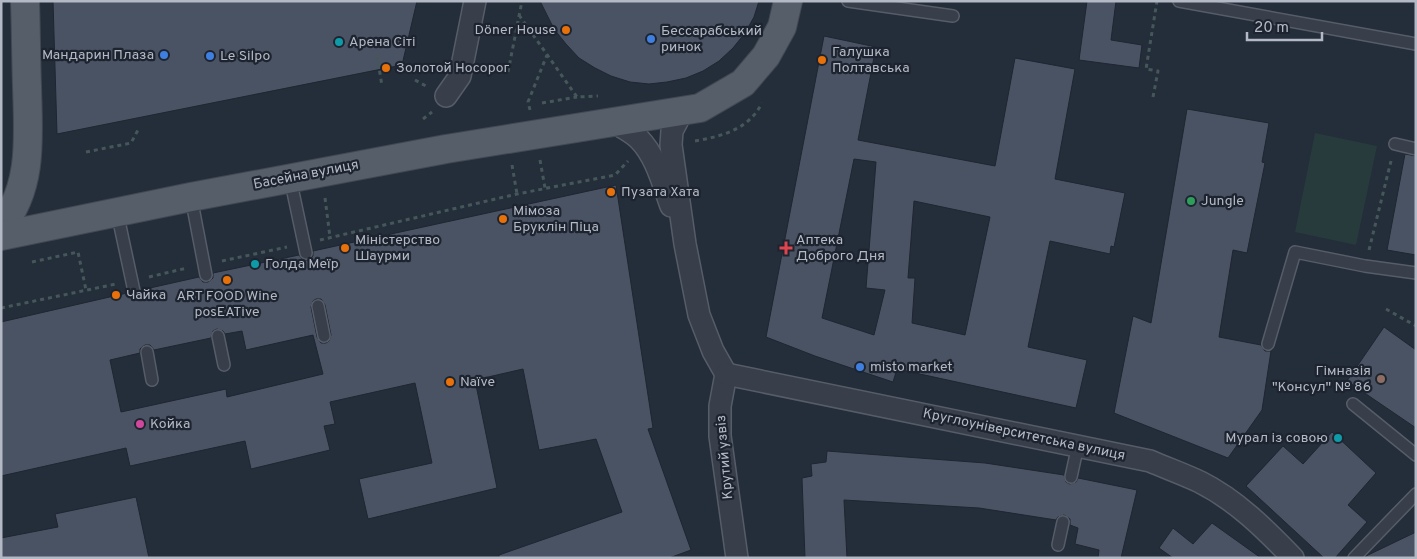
<svg xmlns="http://www.w3.org/2000/svg" width="1417" height="559" font-family="Overpass,sans-serif">
<rect width="100%" height="100%" fill="#242d3a"/>
<polygon fill="#273a3c" points="1315,133 1377,146 1356,245 1295,232"/>
<g fill="#4a5363" stroke="#1f2631" fill-rule="evenodd">
<polygon points="53,1 417,1 402,65 57,134"/>
<polygon points="540,1 759,1 754,17 745,33 733,48 719,61 703,71 686,78 667,82 649,84 630,82 611,76 595,68 579,58 566,44 554,29"/>
<polygon points="1087,1 1116,1 1111,40 1142,45 1139,68 1079,60"/>
<path d="M824,36L876,47L858,140L995,166L1015,58L1075,69L1055,179L1125,193L1114,247L1111,246L1110,254L1050,241L1028,347L1087,360L1076,408L897,369L893,382L815,356L766,337ZM854,159L876,162L866,288L885,290L874,335L822,318ZM914,201L990,217L965,335L912,323L915,278H908Z"/>
<polygon points="1187,109 1269,123 1262,162 1265,163 1247,253 1233,250 1219,337 1261,345 1265,351 1271,351 1262,410 1228,458 1114,413 1133,316 1151,323"/>
<polygon points="1405,154 1416,156 1416,255 1387,250"/>
<path d="M616,185L653,428L648,429L691,550L669,558H499V555L622,512L596,439L539,450L523,369L475,380L497,488L368,519L359,479L432,463L415,383L330,402L335,424L324,426L330,450L251,469L245,441L130,466L126,448L1,476V322L127,293L131,298H136L141,294V290L199,277L203,282H208L213,278V273L299,255L303,260H308L313,256V251ZM316,299H321L325,305L331,335L329,341L326,343H321L317,337L311,307L313,301ZM217,329L223,331L225,334L242,331L246,350L313,335L323,374L227,397L226,389L121,412L110,360L140,353V349L145,345H150L154,350L211,338L213,331Z"/>
<polygon points="1384,327 1416,350 1416,428 1347,381"/>
<polygon points="1332,432 1376,473 1348,505 1367,522 1335,558 1324,558 1246,486 1283,446 1303,464"/>
<polygon points="827,451 985,463 1064,475 1066,482 1070,484 1076,482 1078,478 1137,490 1121,558 1098,558 1099,550 1075,544 1078,528 1070,525 1070,519 1064,515 1058,517 1056,520 979,508 844,500 847,558 805,558 802,478 812,476 811,464 826,462"/>
<polygon points="136,497 149,558 1,558 1,538 58,527 55,514"/>
<polygon points="1212,523 1261,558 1173,558 1159,548 1173,528 1193,544"/>
<polygon points="1416,532 1416,558 1365,558 1366,556"/>
</g>
<g fill="none" stroke-linecap="round" stroke-linejoin="round">
<defs>
<g id="lane">
<polyline points="848,1 953,16"/>
<polyline points="1179,1 1416,44"/>
<polyline points="1395,144 1416,149"/>
<polyline points="290,178 306,253"/>
<polyline points="191,197 206,275"/>
<polyline points="117,212 134,291"/>
<polyline points="318,306 324,336"/>
<polyline points="218,336 224,365"/>
<polyline points="1268,344 1295,252 1365,266 1416,273"/>
<polyline points="147,352 152,380"/>
<polyline points="1353,404 1416,455"/>
<polyline points="1071,477 1078,445"/>
<polyline points="1058,545 1063,522"/>
<polyline points="1354,558 1416,494"/>
</g>
<g id="street">
<polyline points="446,96 460,76 475,1"/>
<polyline points="682,112 672,131 671,145 685,244 699,315 713,351 726,374 720,406 720,436 737,558"/>
<path d="M612,121C621,127 631,131 639,139C656,156 663,184 671,206"/>
<path d="M726,374L1150,461C1166,468 1183,474 1200,482C1236,500 1265,529 1293,558"/>
</g>
<g id="primary">
<path d="M1,226C34,187 28,133 27,86C26,58 26,29 25,1"/>
<polyline points="1,236 191,197 446,149 700,108 743,83 766,56 782,27 788,1"/>
</g>
</defs>
<use href="#lane" stroke="#565d68" stroke-width="14"/>
<use href="#street" stroke="#565d68" stroke-width="24"/>
<use href="#primary" stroke="#414853" stroke-width="30"/>
<g stroke="#46575a" stroke-width="3" stroke-dasharray="4 4" stroke-linecap="butt">
<polyline points="519,15 577,97 598,96"/>
<polyline points="377,55 382,86"/>
<polyline points="508,72 522,1"/>
<polyline points="415,80 426,86"/>
<polyline points="1153,97 1158,71 1146,69 1157,1"/>
<polyline points="542,103 577,97"/>
<polyline points="530,110 528,102 547,55"/>
<polyline points="423,119 432,112"/>
<path d="M695,141C723,136 749,129 762,103"/>
<polyline points="86,152 131,143 138,130"/>
<polyline points="540,160 545,188"/>
<polyline points="512,165 517,194"/>
<polyline points="325,198 330,237"/>
<polyline points="320,240 517,194 615,175 628,161"/>
<polyline points="1369,250 1391,161"/>
<polyline points="222,261 287,247"/>
<polyline points="32,262 78,252 86,290"/>
<polyline points="149,277 187,268"/>
<polyline points="1,308 116,284"/>
<polyline points="1386,309 1416,326"/>
</g>
<use href="#lane" stroke="#383f4a" stroke-width="11"/>
<use href="#street" stroke="#383f4a" stroke-width="21"/>
<use href="#primary" stroke="#565e6a" stroke-width="28"/>
</g>
<g fill="#e8710a" stroke="#1d242f" stroke-width="2">
<circle cx="566" cy="30" r="5"/>
<circle cx="822" cy="60" r="5"/>
<circle cx="386" cy="68" r="5"/>
<circle cx="611" cy="192" r="5"/>
<circle cx="503" cy="219" r="5"/>
<circle cx="345" cy="248" r="5"/>
<circle cx="227" cy="280" r="5"/>
<circle cx="116" cy="295" r="5"/>
<circle cx="450" cy="382" r="5"/>
</g>
<g fill="#3f7fe0" stroke="#1d242f" stroke-width="2">
<circle cx="651" cy="39" r="5"/>
<circle cx="164" cy="55" r="5"/>
<circle cx="210" cy="56" r="5"/>
<circle cx="860" cy="367" r="5"/>
</g>
<g fill="#0f9aa8" stroke="#1d242f" stroke-width="2">
<circle cx="339" cy="42" r="5"/>
<circle cx="255" cy="264" r="5"/>
<circle cx="1338" cy="438" r="5"/>
</g>
<circle fill="#2e9e5b" stroke="#1d242f" stroke-width="2" cx="1191" cy="201" r="5"/>
<path fill="#e0444e" stroke="#1d242f" stroke-width="2" d="M783.5 240.5h5v5h5v5h-5v5h-5v-5h-5v-5h5z"/>
<circle fill="#8d6e63" stroke="#1d242f" stroke-width="2" cx="1381" cy="379" r="5"/>
<circle fill="#d1479c" stroke="#1d242f" stroke-width="2" cx="140" cy="424" r="5"/>
<g text-anchor="middle" dominant-baseline="central" stroke-width="4.5" stroke-linejoin="round" paint-order="stroke">
<g font-size="14" fill="#b3bac6" stroke="#1d242f" text-anchor="start">
<text x="556" y="30" text-anchor="end">Döner House</text>
<text x="661" y="31">Бессарабський<tspan x="661" dy="16">ринок</tspan></text>
<text x="349" y="42">Арена Сіті</text>
<text x="832" y="52">Галушка<tspan x="832" dy="16">Полтавська</tspan></text>
<text x="154" y="55" text-anchor="end">Мандарин Плаза</text>
<text x="220" y="56">Le Silpo</text>
<text x="396" y="68">Золотой Носорог</text>
<text x="621" y="192">Пузата Хата</text>
<text x="1201" y="201">Jungle</text>
<text x="513" y="211">Мімоза<tspan x="513" dy="16">Бруклін Піца</tspan></text>
<text x="355" y="240">Міністерство<tspan x="355" dy="16">Шаурми</tspan></text>
<text x="796" y="240">Аптека<tspan x="796" dy="16">Доброго Дня</tspan></text>
<text x="265" y="264">Голда Меїр</text>
<text x="126" y="295">Чайка</text>
<text x="227" y="296" text-anchor="middle">ART FOOD Wine<tspan x="227" dy="16">posEATive</tspan></text>
<text x="870" y="367">misto market</text>
<text x="1371" y="371" text-anchor="end">Гімназія<tspan x="1371" dy="16">"Консул" № 86</tspan></text>
<text x="460" y="382">Naïve</text>
<text x="150" y="424">Койка</text>
<text x="1328" y="438" text-anchor="end">Мурал із совою</text>
</g>
<g font-size="14" fill="#b3bac6" stroke="#1d242f">
<text transform="translate(306 175) rotate(-11)">Басейна вулиця</text>
<text transform="translate(1024 435) rotate(12)">Круглоуніверситетська вулиця</text>
<text transform="translate(725 457) rotate(-95)">Крутий узвіз</text>
</g>
</g>
<rect width="1417" height="559" fill="none" stroke="#b3bac6" stroke-width="5"/>
<path d="M1247 32v8h75v-8" fill="none" stroke="#b3bac6" stroke-width="2.5"/>
<text x="1254" y="32" font-size="15" fill="#b3bac6" stroke="#1d242f" stroke-width="4" paint-order="stroke">20 m</text>
</svg>
